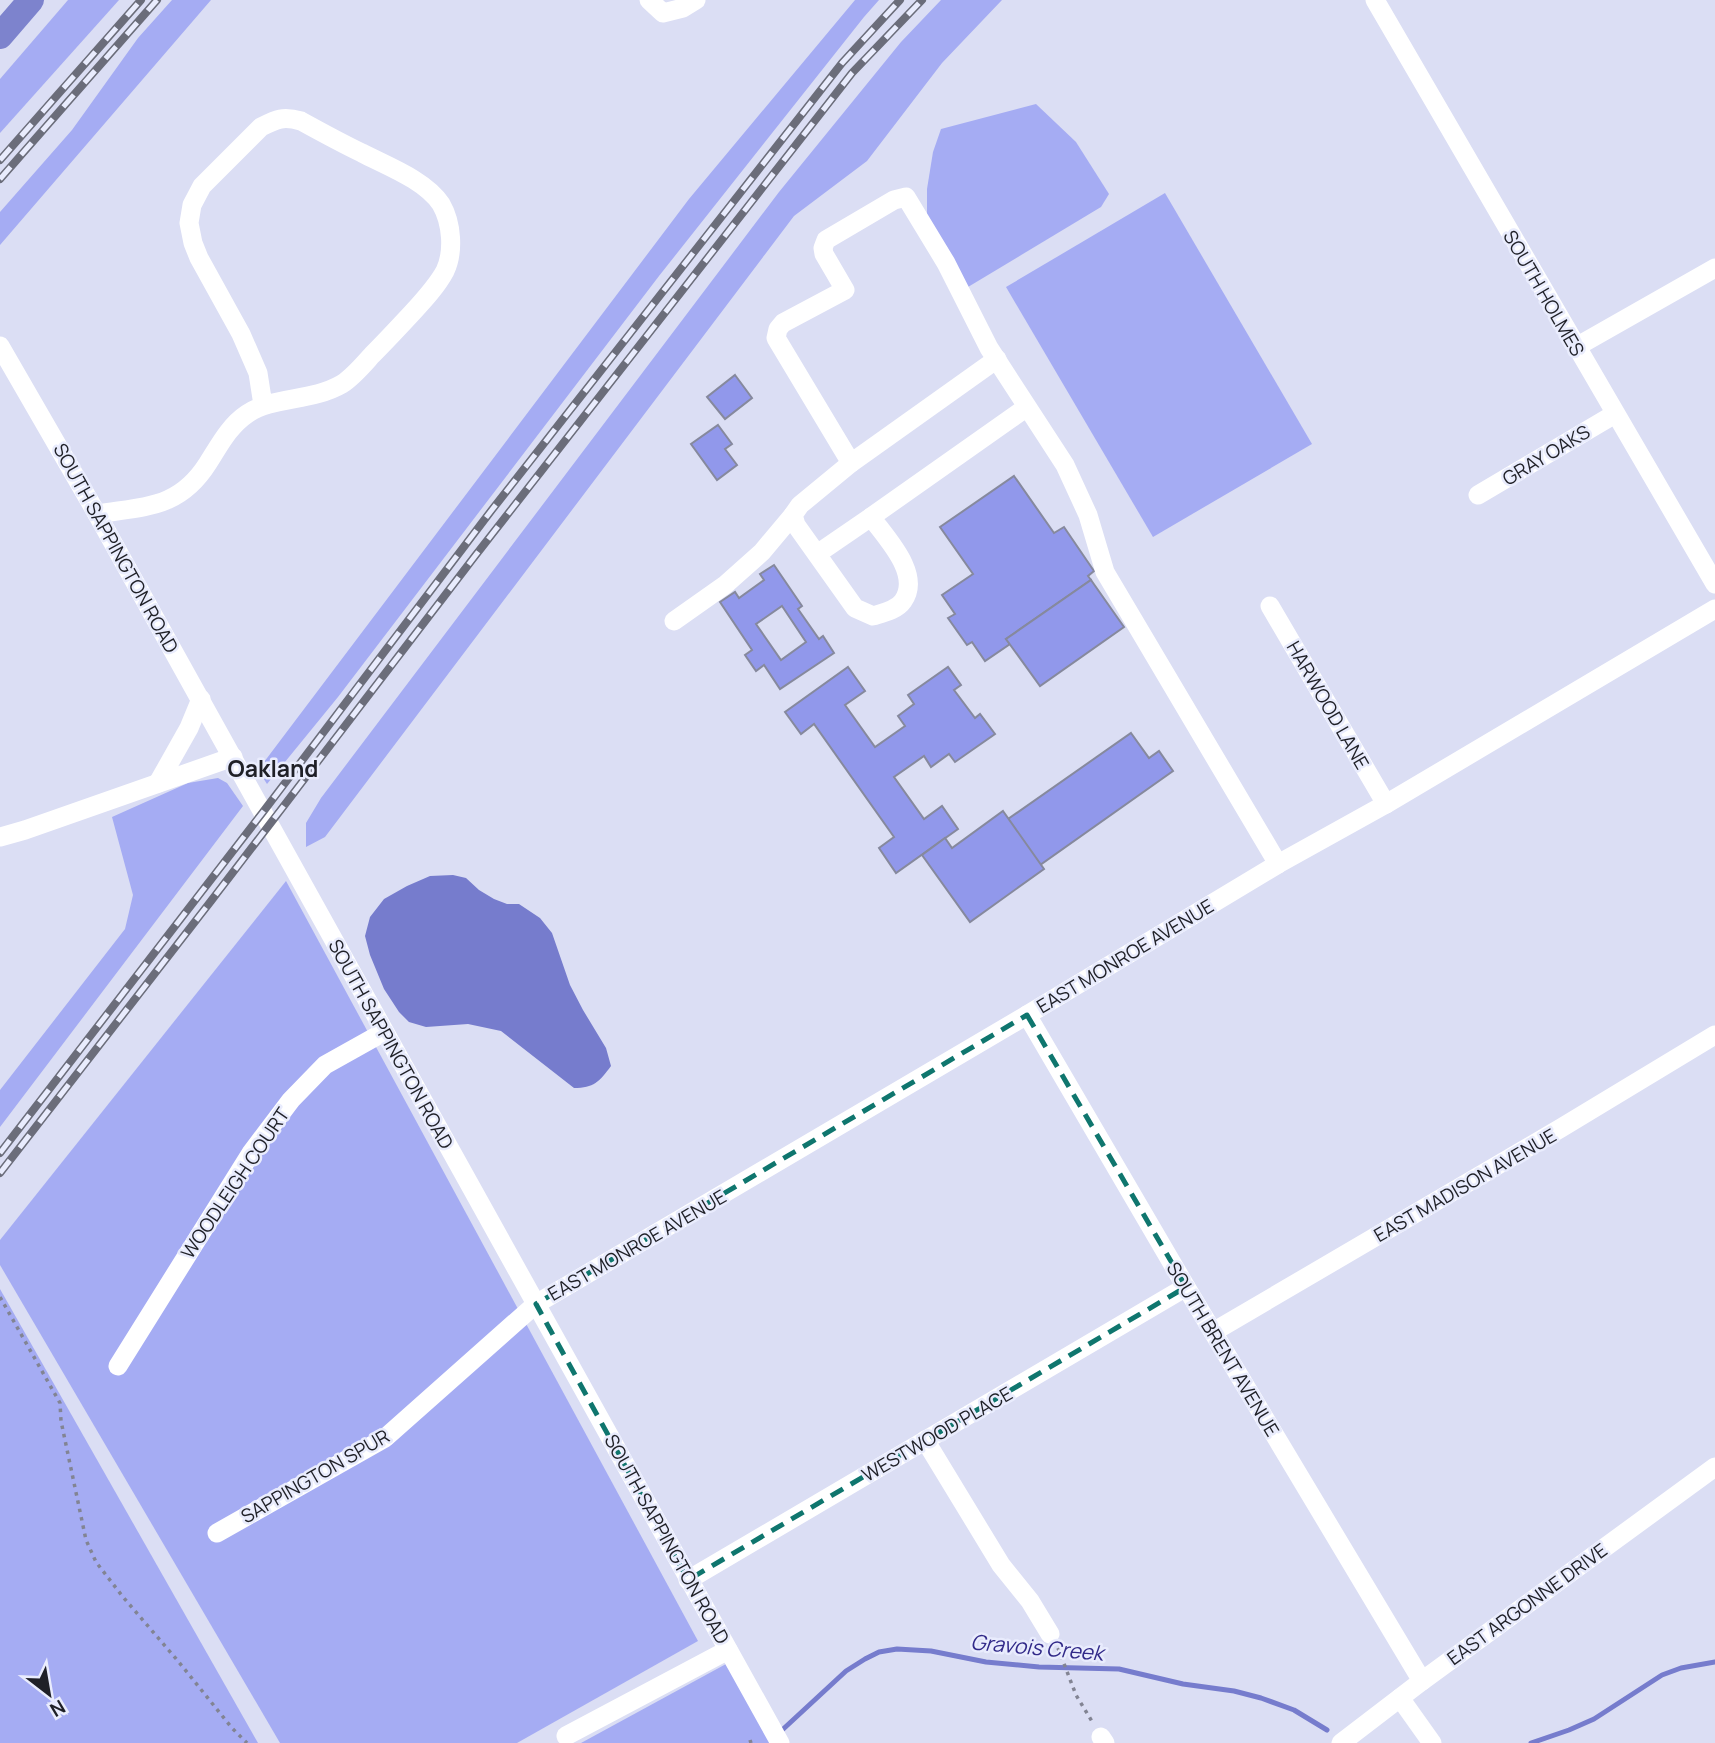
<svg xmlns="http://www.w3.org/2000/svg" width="1715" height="1743" font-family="Manrope,sans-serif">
<rect width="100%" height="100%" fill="#dbdef4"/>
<g fill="#a5acf3">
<polygon points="68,0 119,0 0,133 0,79"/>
<polygon points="172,0 211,0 0,245 0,212 72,130 138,38"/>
<polygon points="855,0 879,0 864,17 659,276 338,697 267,784 258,770 689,199"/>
<polygon points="941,0 1002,0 942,63 867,161 794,216 325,837 306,847 306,823 321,798 779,192 901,42"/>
<polygon points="1036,104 1076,142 1109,194 1101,207 968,287 927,216 927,189 933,152 941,129"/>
<polygon points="1165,193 1312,444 1153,537 1006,287"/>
<polygon points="218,778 227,783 243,806 0,1127 0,1090 125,929 133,895 112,817 188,783"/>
<polygon points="286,881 698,1641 517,1743 280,1743 0,1265 0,1240"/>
<polygon points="0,1289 258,1743 0,1743"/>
<polygon points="726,1664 771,1743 581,1743"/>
</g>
<path fill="#767ccd" d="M453,875L466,878L479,890L494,899L507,904H519L540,918L552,933L570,985L583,1010L606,1048L611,1066C599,1082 594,1088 574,1088L501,1031L468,1024L426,1027L409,1022L399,1012L384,989L370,955L365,936L370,917L384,899L407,886L430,876Z"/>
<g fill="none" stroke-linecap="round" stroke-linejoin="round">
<g stroke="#767ccd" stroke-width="5">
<polyline points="780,1732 846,1671 865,1659 879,1652 897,1649 931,1651 986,1662 1039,1667 1119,1669 1183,1684 1234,1691 1261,1698 1294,1710 1327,1730"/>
<polyline points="1531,1743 1569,1730 1594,1719 1662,1675 1681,1668 1715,1662"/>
</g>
</g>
<g fill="#9198eb" stroke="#86899d" stroke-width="2" fill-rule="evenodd">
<polygon points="735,375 752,398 725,419 707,397"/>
<polygon points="718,425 732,444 725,449 737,465 717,480 691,444"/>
<polygon points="1014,476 1054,533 1064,527 1094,571 1088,576 1091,580 1006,639 1010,644 985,661 972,642 967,645 948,618 955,614 942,595 973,574 940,527"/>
<path d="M774,565L802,606L798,609L819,639L823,636L834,653L780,689L764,665L756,671L745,655L752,650L720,602L735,592L739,598L764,580L760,574ZM782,606L806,642L781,660L756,624Z"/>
<polygon points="1091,580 1124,627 1040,686 1006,639"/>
<polygon points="848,667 865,691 845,705 875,747 905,726 898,716 914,704 908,695 948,667 961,685 954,690 975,718 980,714 995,734 955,762 949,754 931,767 924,756 894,777 924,819 942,806 958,829 896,873 879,848 894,837 814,724 801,734 785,712"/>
<polygon points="1131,733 1149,758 1159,751 1173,771 1040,865 1008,819"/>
<polygon points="1003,811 1044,869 970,922 922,855 945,838 952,848"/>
</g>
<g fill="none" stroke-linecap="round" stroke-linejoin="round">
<g stroke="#828493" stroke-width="3.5" stroke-dasharray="3.5 5" stroke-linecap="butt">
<polyline points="0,1297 60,1403 61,1421 82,1521 86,1540 96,1562 123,1597 178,1661 232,1728 247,1743"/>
<polyline points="1058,1648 1076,1695 1093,1723"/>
<polyline points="750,1740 751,1743"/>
</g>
<g stroke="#fff" stroke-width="19">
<polyline points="649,0 663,13 683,8 696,0"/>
<polyline points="1375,0 1715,584"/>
<polyline points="0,346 97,514 780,1743"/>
<polyline points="1576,347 1715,268"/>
<path d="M1027,407L871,517C886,538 922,574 903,601C897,610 883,613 873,616L855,608L796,525L793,515L800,505L851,463L776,338L778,329L783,323L845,290L824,254L823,248L826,240L894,200L906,197L946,263L989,348L1065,465L1088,515L1105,572L1278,864"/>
<polyline points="851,463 997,359"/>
<polyline points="1478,495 1615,414"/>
<path d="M97,514C145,506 179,509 208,463C219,446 229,426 247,414C273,396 311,402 342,384C353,377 363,365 372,355C386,341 399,327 412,313C424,300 437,286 445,271C454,252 452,223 441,204C425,180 387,166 362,153C341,143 321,132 301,121C283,116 277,119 261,127L202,186L192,205L189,223L193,243L199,258L241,334L258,373L263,405"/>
<polyline points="817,554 871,517"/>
<polyline points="1270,606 1386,804"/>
<polyline points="674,621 725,585 762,552 793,515"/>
<polyline points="158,783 189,728 201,699"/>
<polyline points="0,837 25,830 233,757"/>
<polyline points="1027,1015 1186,1287 1422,1681"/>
<polyline points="1213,1332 1561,1128 1715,1035"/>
<polyline points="118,1366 251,1153 291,1100 325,1065 384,1032"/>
<polyline points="925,1440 1001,1565 1030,1601 1050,1634"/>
<polyline points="217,1533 385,1438 536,1304 1027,1015 1278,864 1386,804 1715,609"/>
<polyline points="688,1580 1186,1287"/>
<polyline points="1400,1698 1432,1743"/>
<polyline points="566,1736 728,1650"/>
<polyline points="1101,1737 1105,1743"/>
<polyline points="1341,1743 1422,1681 1715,1467"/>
</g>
<polyline stroke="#7d83cd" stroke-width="26" points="0,36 31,0"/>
<defs>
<g id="rail">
<polyline points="0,160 141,0"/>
<polyline points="0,179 157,0"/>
<polyline points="0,1153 263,812 491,511 842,63 900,0"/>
<polyline points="0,1173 211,901 475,556 852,73 922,0"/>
</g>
</defs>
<use href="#rail" stroke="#6b6d7a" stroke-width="8"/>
<use href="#rail" stroke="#e9ecfd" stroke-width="5" stroke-dasharray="16" stroke-linecap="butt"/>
</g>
<path fill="none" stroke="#0f766e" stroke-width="5" stroke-dasharray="14 9" stroke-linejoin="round" d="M1027,1015L1186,1287L688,1580L536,1304Z"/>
<g text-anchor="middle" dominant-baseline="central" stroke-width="5" stroke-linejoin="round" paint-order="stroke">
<g font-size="19" fill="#1f2027" stroke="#e9ecfd">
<text transform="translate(1544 293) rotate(60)">SOUTH HOLMES</text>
<text transform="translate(1546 455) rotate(-31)">GRAY OAKS</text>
<text transform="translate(116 548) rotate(61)">SOUTH SAPPINGTON ROAD</text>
<text transform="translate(1328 705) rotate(60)">HARWOOD LANE</text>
<text transform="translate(1125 956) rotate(-31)">EAST MONROE AVENUE</text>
<text transform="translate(391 1044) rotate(61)">SOUTH SAPPINGTON ROAD</text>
<text transform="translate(235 1183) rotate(-56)">WOODLEIGH COURT</text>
<text transform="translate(1465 1185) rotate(-30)">EAST MADISON AVENUE</text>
<text transform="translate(637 1245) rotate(-30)">EAST MONROE AVENUE</text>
<text transform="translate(1223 1349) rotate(59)">SOUTH BRENT AVENUE</text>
<text transform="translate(937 1434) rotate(-30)">WESTWOOD PLACE</text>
<text transform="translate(315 1476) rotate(-30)">SAPPINGTON SPUR</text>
<text transform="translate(667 1539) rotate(61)">SOUTH SAPPINGTON ROAD</text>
<text transform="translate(1527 1604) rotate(-36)">EAST ARGONNE DRIVE</text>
</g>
<g font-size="21" font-style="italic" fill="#322a89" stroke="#e9ecfd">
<text transform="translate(1037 1647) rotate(5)">Gravois Creek</text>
</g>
<g font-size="23" font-weight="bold" fill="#1f2027" stroke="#e9ecfd">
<text x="273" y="768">Oakland</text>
</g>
</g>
<g transform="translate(49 1694) rotate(149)" stroke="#e9ecfd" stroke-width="5" paint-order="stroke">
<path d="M0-5L12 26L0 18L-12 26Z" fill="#1f2027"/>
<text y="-10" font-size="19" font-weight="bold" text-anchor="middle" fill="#1f2027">N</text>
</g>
</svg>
